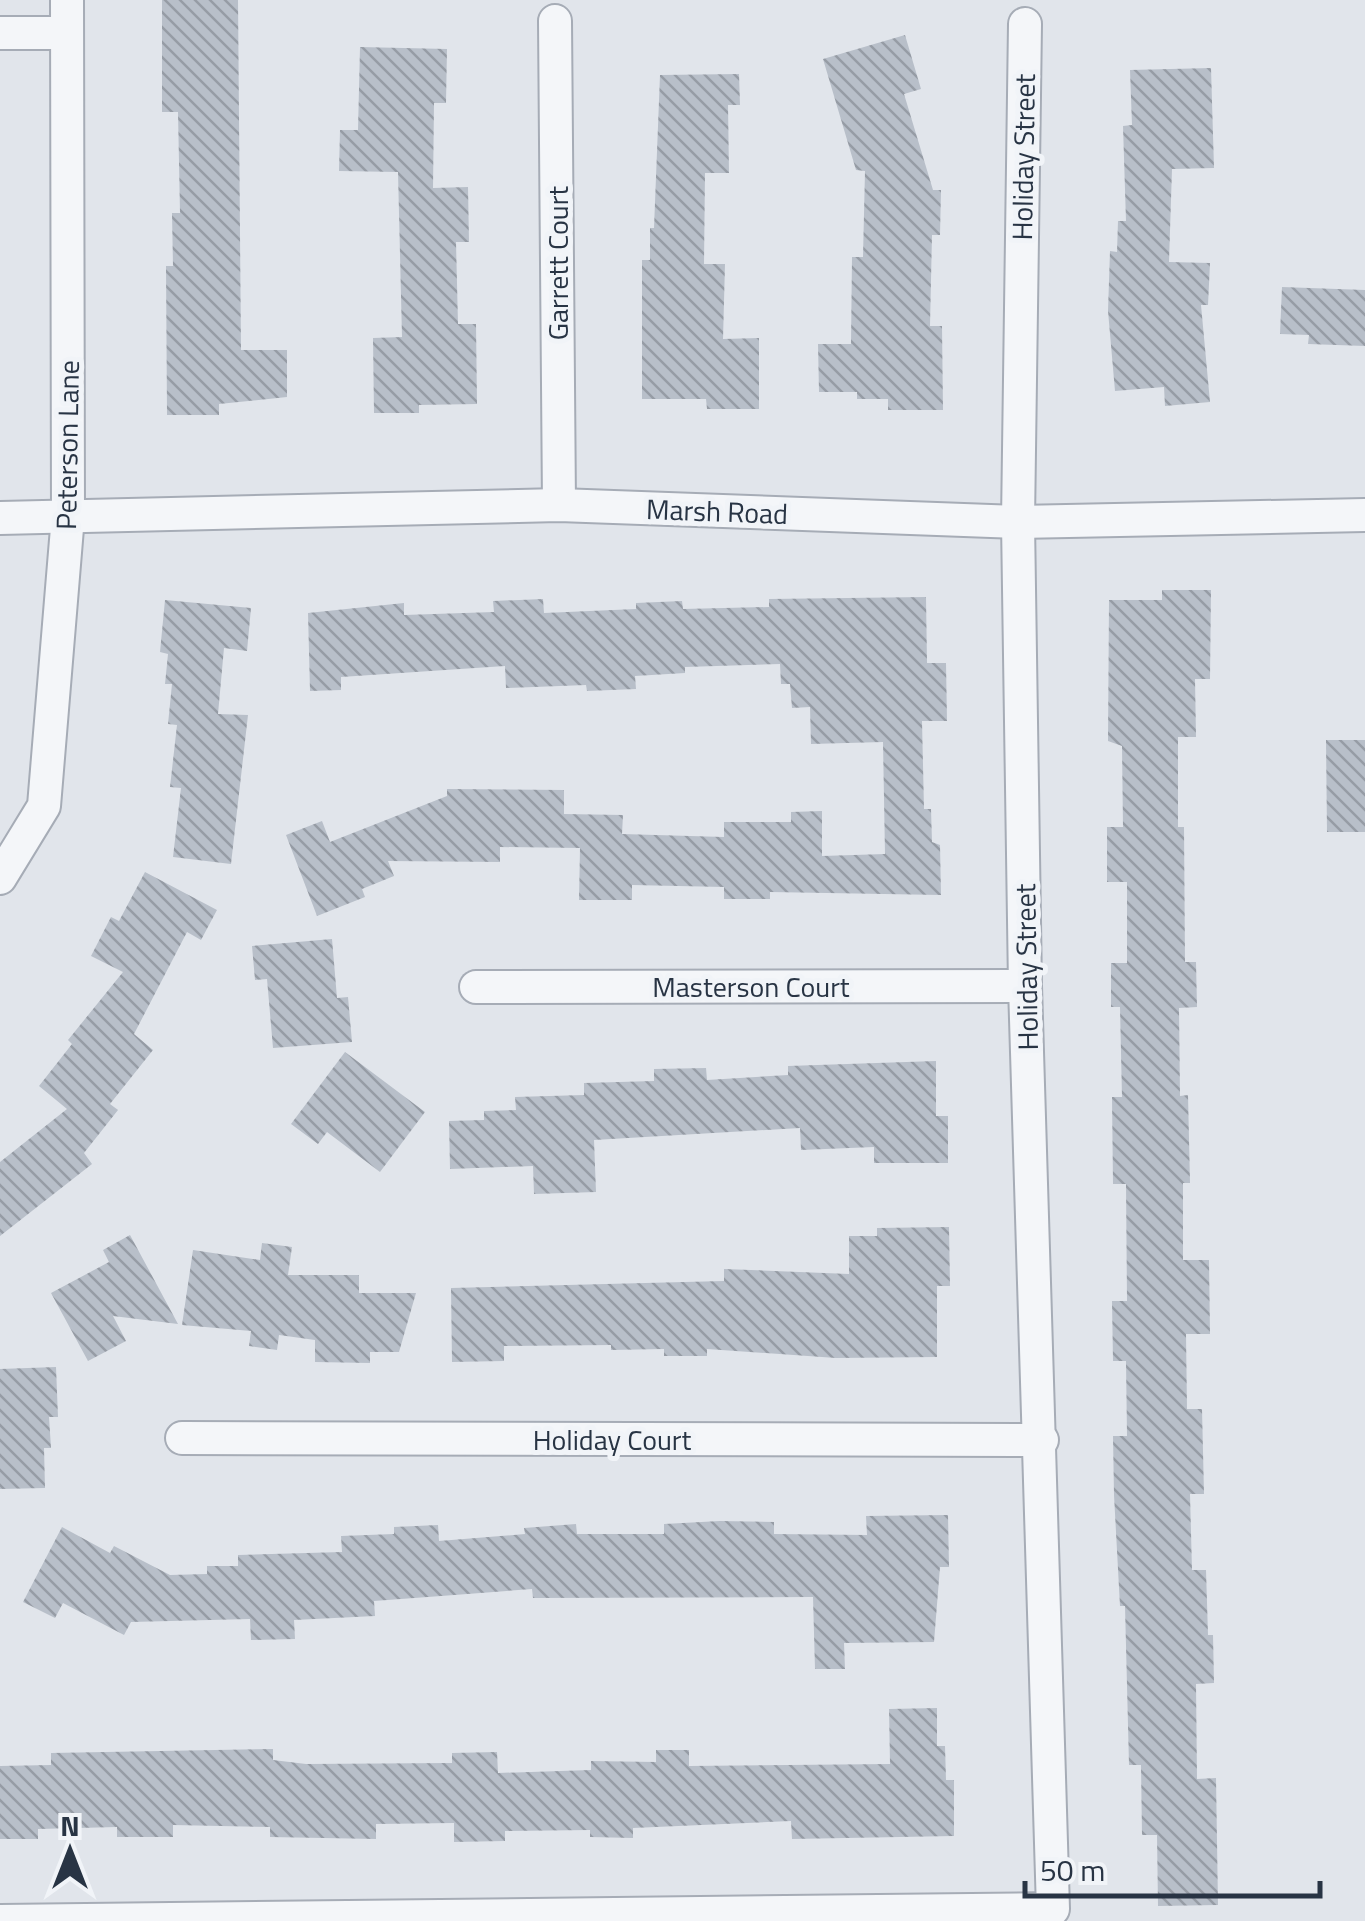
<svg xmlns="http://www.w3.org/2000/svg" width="1365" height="1921" font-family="'Titillium Web',sans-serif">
<defs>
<pattern id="building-back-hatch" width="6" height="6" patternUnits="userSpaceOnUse" patternTransform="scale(2.5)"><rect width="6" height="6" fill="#b8bfc9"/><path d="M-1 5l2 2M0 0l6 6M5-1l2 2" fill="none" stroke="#969ca5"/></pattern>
</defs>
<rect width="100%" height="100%" fill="#e1e5eb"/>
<g fill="url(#building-back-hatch)">
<polygon points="162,0 238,0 241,350 287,350 287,397 219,404 219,415 167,415 166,266 173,266 172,213 180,213 178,112 162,112"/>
<polygon points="905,35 921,89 904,94 933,190 941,190 940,235 932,235 930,326 942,326 943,410 888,410 888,399 857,399 857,392 819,392 818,344 851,344 852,257 863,257 865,171 856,170 823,59"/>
<polygon points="360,47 447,49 446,103 434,103 433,188 468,187 469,242 456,242 458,324 476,324 477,404 419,405 419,413 374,413 373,338 402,337 398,172 339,171 340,130 358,130"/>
<polygon points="1211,68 1214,168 1172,169 1169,262 1210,263 1208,305 1201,305 1210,402 1165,406 1164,387 1115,391 1108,311 1110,251 1117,252 1118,221 1126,221 1123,126 1132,125 1130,70"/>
<polygon points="739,74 740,105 728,105 729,173 705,173 704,264 725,264 723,339 759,338 759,409 707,409 706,399 642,399 642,260 650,260 650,228 654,228 660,75"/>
<polygon points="1282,287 1365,290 1365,346 1308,344 1309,335 1280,334"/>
<polygon points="1162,590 1211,590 1210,679 1195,679 1196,737 1178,737 1178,827 1184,827 1185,962 1196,962 1197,1007 1179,1008 1180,1096 1188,1095 1190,1183 1183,1183 1183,1260 1209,1260 1210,1334 1186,1334 1187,1409 1202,1409 1204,1494 1190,1494 1192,1570 1206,1570 1208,1635 1213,1635 1214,1683 1196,1684 1197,1779 1216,1778 1218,1905 1158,1906 1157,1835 1142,1835 1141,1765 1129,1765 1125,1606 1120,1606 1114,1495 1113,1436 1127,1436 1126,1361 1113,1361 1112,1301 1127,1301 1126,1184 1113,1184 1112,1097 1122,1097 1120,1007 1111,1007 1111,963 1127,963 1127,882 1107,882 1107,827 1123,827 1122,746 1108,741 1109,600 1162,600"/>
<polygon points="926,597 927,663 946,663 947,721 922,721 924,809 931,809 932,842 940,845 941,895 770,892 770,899 724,899 724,887 632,885 632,900 579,900 580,848 500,847 500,862 388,861 394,876 362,889 365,897 317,916 286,835 322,821 330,842 447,796 447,789 564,790 564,814 623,815 622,834 724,837 724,822 791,822 791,812 822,811 822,856 885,854 883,742 811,744 810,707 792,708 790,684 781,684 780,664 685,667 685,673 635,676 636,689 587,691 586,685 506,688 505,666 341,677 341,690 310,691 308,613 404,603 404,615 494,612 493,601 543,599 544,613 636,609 636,603 682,601 683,609 769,607 769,599"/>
<polygon points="165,600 251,608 247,651 224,648 218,714 248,715 231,864 173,857 181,788 170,787 177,725 168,724 172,684 165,684 168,654 160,652"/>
<polygon points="1326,740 1365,740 1365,832 1327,832"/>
<polygon points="145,872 217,910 201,940 187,932 134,1034 153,1050 110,1104 118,1110 84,1153 92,1164 0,1236 0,1162 67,1109 39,1086 72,1044 68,1040 123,972 91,956 111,917 119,921"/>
<polygon points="332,939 337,998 348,997 352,1042 273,1048 267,979 255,980 252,946"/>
<polygon points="345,1052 425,1112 380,1172 327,1132 318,1144 291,1124"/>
<polygon points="936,1061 936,1116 948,1116 948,1163 874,1163 874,1147 801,1150 800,1128 594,1140 596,1192 534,1194 533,1166 450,1169 449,1121 484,1120 484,1111 516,1110 515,1097 584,1095 584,1083 654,1081 654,1069 706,1068 707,1080 788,1075 788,1066"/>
<polygon points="949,1227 950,1286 937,1286 937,1357 836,1358 707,1349 707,1356 664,1356 664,1349 611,1350 611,1345 504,1346 504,1361 452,1362 451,1288 724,1281 724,1269 849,1274 849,1236 877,1236 877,1228"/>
<polygon points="130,1235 178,1324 113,1316 126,1341 88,1361 51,1293 109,1262 103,1250"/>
<polygon points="262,1243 292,1247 288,1275 359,1275 359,1293 416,1293 399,1352 370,1352 370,1363 315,1362 315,1340 279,1335 277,1350 249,1346 251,1331 182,1325 193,1250 260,1260"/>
<polygon points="56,1367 58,1417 49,1417 51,1448 44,1448 45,1488 0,1489 0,1369"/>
<polygon points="948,1515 949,1567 940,1567 934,1642 844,1643 845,1669 815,1669 813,1597 533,1598 532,1589 441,1596 374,1601 375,1616 294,1620 295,1639 251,1640 250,1619 131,1622 124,1635 63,1603 55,1618 23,1602 62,1527 110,1553 114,1546 170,1575 207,1574 207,1566 238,1566 238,1555 342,1552 341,1536 394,1534 394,1527 438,1525 439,1541 525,1534 524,1528 576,1524 577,1534 664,1534 664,1524 720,1521 774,1522 774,1534 867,1535 866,1516"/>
<polygon points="937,1708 937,1746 945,1746 946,1780 954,1780 954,1836 792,1839 791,1821 633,1828 633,1838 590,1837 590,1830 505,1831 505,1841 454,1842 454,1823 376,1824 376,1839 270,1837 270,1827 173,1825 173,1837 117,1837 117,1827 38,1829 38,1839 0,1839 0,1766 51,1765 51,1753 273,1749 273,1760 306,1764 452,1763 452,1753 497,1752 498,1773 591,1770 591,1761 656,1762 656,1750 689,1750 689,1766 890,1764 889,1709"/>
</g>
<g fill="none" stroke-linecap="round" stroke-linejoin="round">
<defs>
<g id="minor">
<polyline points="555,21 559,505"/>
<polyline points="0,33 67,33"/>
<polyline points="0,518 559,505 1018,522 1365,515"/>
<polyline points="0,878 44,806 68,516 67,0"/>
<polyline points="476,987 1025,986"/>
<polyline points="182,1438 1042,1440"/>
<polyline points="0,1921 1053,1909 1025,986 1018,522 1025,24"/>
</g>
</defs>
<use href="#minor" stroke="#a6acb6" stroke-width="36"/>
<use href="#minor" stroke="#f4f6f9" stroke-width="32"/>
</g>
<g text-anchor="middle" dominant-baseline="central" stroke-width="10" stroke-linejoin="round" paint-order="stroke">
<g font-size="28" fill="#283444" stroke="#f1f4f8">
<text transform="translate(1023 157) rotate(-89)">Holiday Street</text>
<text transform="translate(557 263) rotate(-90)">Garrett Court</text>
<text transform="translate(67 445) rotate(-89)">Peterson Lane</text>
<text transform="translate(717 511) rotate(2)">Marsh Road</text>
<text transform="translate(1026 967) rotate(-91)">Holiday Street</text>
<text x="751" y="986">Masterson Court</text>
<text x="612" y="1439">Holiday Court</text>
</g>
</g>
<g transform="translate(70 1851)" stroke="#f1f4f8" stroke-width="8" paint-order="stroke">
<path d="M0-8L18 38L0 25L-18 38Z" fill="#283444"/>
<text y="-15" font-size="28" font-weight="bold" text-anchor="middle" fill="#283444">N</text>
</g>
<path d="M1025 1881v15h295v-15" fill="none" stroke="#283444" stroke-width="5"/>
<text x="1040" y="1881" font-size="30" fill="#283444" stroke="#f1f4f8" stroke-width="8" paint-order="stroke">50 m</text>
</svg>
